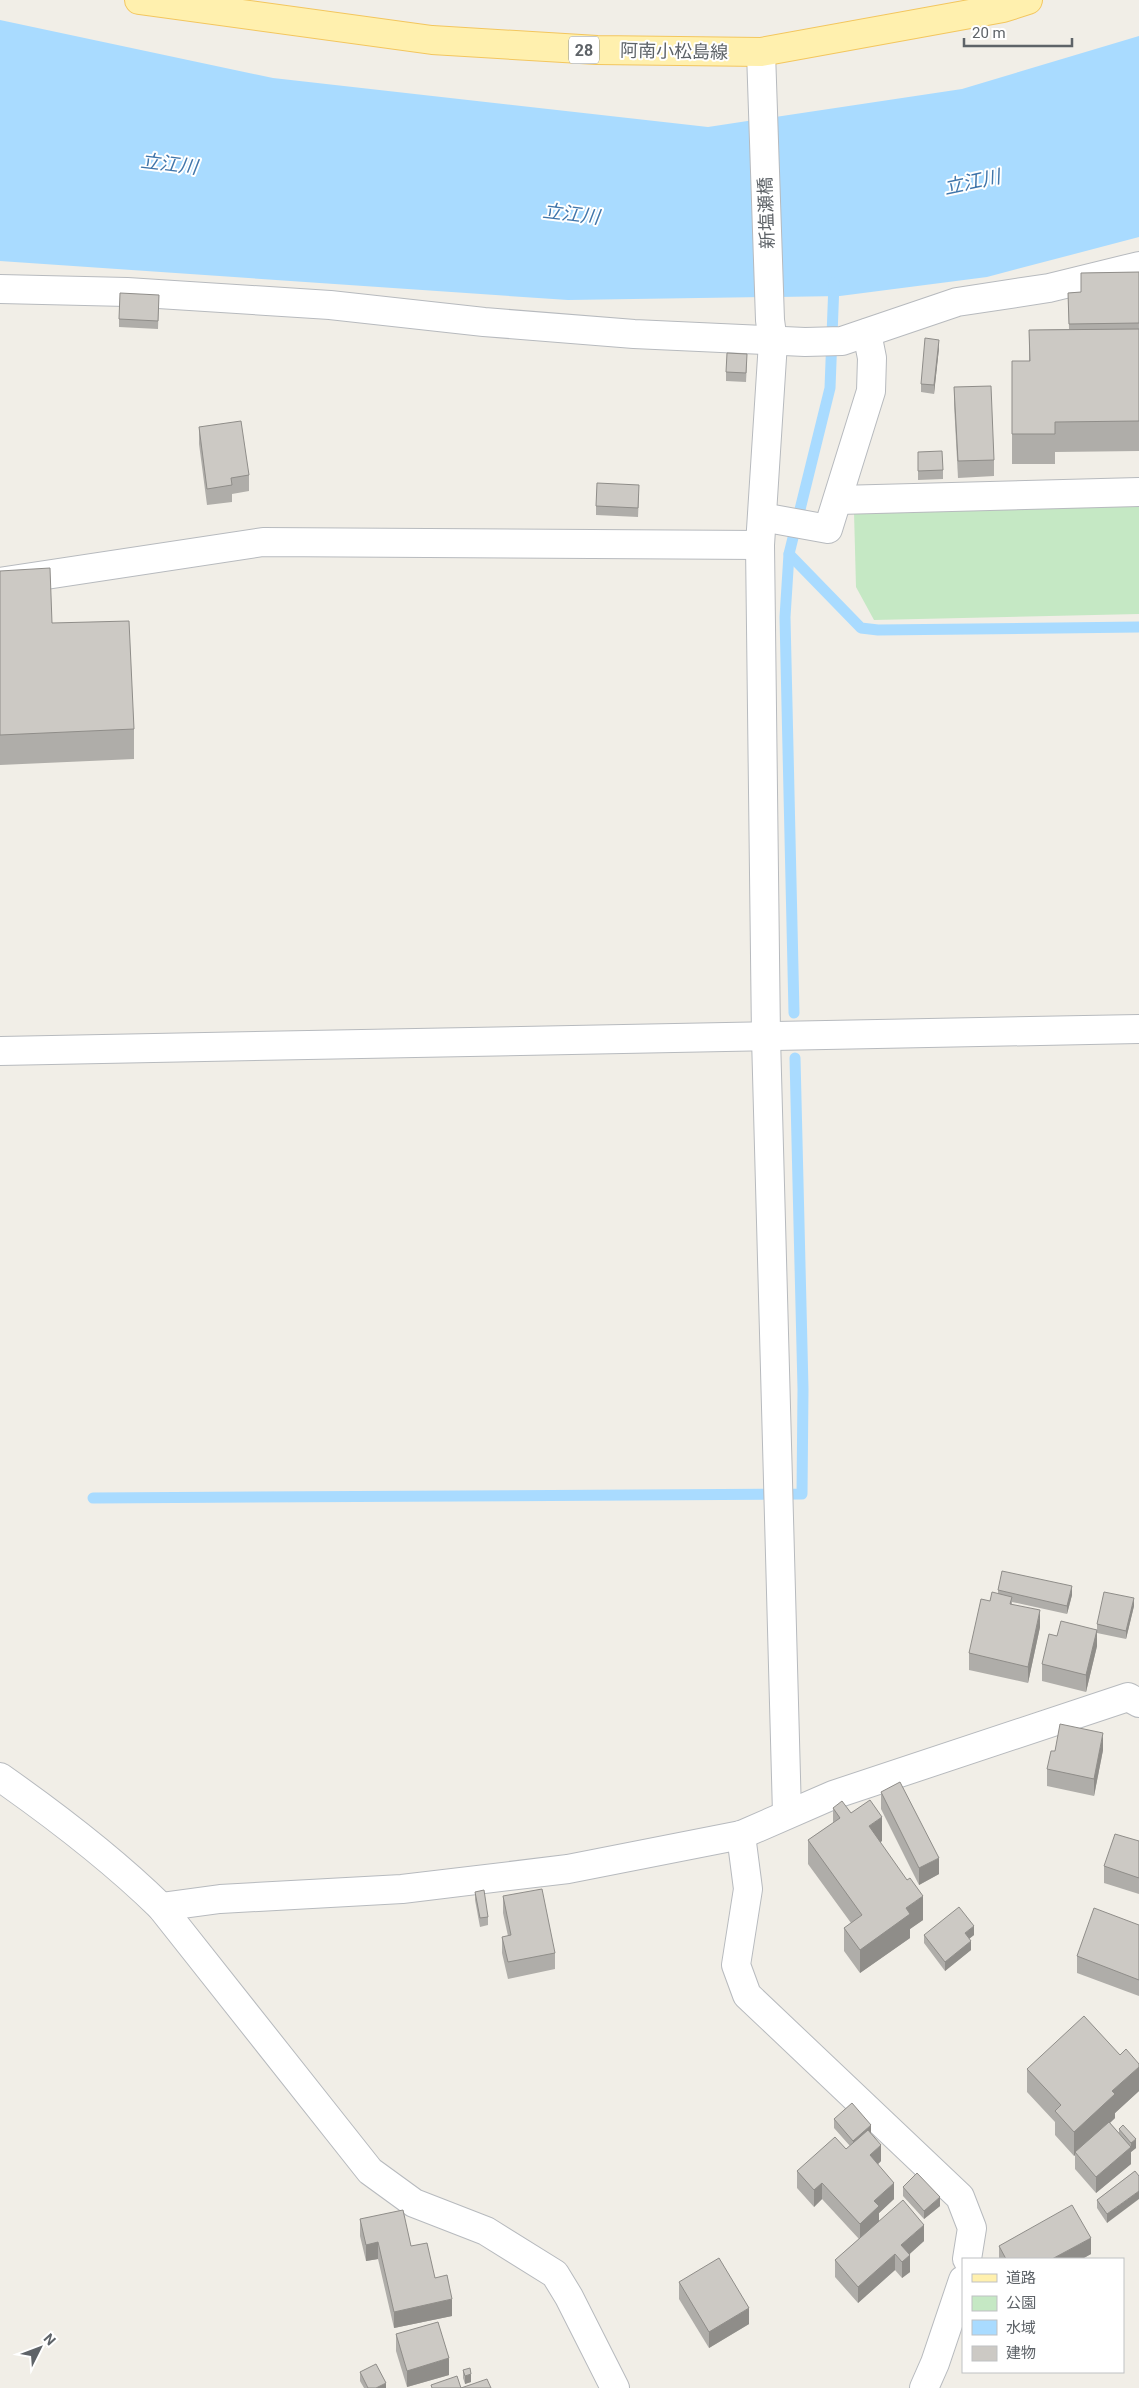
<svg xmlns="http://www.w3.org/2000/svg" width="1139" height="2388" font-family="Roboto,'Noto Sans JP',sans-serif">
<rect width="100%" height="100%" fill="#f1eee7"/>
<polygon fill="#c5e8c4" points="1139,506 1139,614 874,620 856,587 854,512"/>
<polygon fill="#a9dbff" points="0,20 273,78 708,127 962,89 1139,36 1139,237 987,277 840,296 568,300 0,261"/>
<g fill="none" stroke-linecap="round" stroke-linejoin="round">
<g stroke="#a9dbff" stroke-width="11">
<polyline points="789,554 861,628 878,630 1139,627"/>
<polyline points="794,1013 785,617 789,554 830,388 834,283"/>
<polyline points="93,1498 802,1494 803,1389 795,1058"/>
</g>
<defs>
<g id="street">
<polyline points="761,52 770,320 773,342 760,545 766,1037 787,1814"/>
<polyline points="0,289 127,292 330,305 484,322 634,334 805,342 842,341 957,302 1049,288 1139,266"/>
<polyline points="838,500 1139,492"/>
<polyline points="762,517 828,529 871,391 872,358 867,333"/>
<polyline points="0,582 263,542 760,545"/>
<polyline points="0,1051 1139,1029"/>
<path d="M0,1777C57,1817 111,1858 161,1907L370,2171L414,2203L486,2231L555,2274L569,2297L615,2388"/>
<polyline points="741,1835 748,1889 736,1965 747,1995 960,2197 972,2228 967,2259"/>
<polyline points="161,1907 220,1899 402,1889 568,1869 741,1835 833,1795 1128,1697 1139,1703"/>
<polyline points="924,2388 935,2363 963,2280"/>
</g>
<polyline id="primary" points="139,0 432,40 597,50 761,52 1003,8 1028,0"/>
</defs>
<use href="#street" stroke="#b7babe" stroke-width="30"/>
<use href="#primary" stroke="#f3c65e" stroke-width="30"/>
<use href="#street" stroke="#fff" stroke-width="28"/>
<use href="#primary" stroke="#fff0ae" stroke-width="28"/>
</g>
<g fill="#afada9">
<polygon points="1139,272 1139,451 1055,452 1055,464 1012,464 1012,361 1029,361 1029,330 1069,329 1068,293 1081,292 1081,273"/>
<polygon points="159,295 158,329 119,327 119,319"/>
<polygon points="939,348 934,394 921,392 921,384"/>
<polygon points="747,362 746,382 726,381 726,372"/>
<polygon points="954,387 994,460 994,476 958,478 954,404"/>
<polygon points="199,427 249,475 249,491 232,494 232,502 207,505 199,444"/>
<polygon points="918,452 943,470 943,479 918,480"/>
<polygon points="639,494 638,517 596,515 596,506"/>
<polygon points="0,571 52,623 134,729 134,759 0,765"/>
<polygon points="998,1590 1072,1595 1067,1614 1012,1602 1012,1604 1040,1627 1028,1683 969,1670 969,1653 990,1601 998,1593"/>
<polygon points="1134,1606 1126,1639 1097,1633 1097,1646 1086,1692 1042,1681 1042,1664 1057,1636 1097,1630 1097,1624"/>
<polygon points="1103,1750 1094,1796 1047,1786 1047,1769 1055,1751"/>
<polygon points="881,1792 939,1874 919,1885 881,1809"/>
<polygon points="833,1808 851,1813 882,1841 880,1842 923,1920 910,1929 910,1938 860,1973 844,1951 844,1928 851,1923 808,1864 808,1840 833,1823"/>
<polygon points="1139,1841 1139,1894 1104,1883 1104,1866"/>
<polygon points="475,1892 488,1917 488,1925 480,1927 475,1900"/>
<polygon points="503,1896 555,1953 555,1969 508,1979 502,1953 502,1937 508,1936 503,1913"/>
<polygon points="1139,1925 1139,1996 1077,1973 1077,1956"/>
<polygon points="924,1935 974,1935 969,1939 971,1950 945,1971 924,1943"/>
<polygon points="1139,2064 1139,2091 1115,2113 1115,2118 1110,2123 1119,2133 1119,2129 1136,2148 1131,2152 1131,2151 1131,2164 1096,2193 1075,2169 1075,2155 1074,2156 1055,2135 1055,2122 1027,2092 1027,2069"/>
<polygon points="834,2119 871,2134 881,2161 878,2164 894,2199 879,2213 879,2221 924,2241 909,2254 910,2272 902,2278 895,2270 858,2303 835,2277 835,2260 859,2239 822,2199 814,2207 797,2188 797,2171 846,2149 850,2146 834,2128"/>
<polygon points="1135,2171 1107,2223 1097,2208 1097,2200"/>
<polygon points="903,2187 940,2206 924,2219 903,2196"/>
<polygon points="360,2219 411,2246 435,2278 452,2316 394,2328 378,2259 366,2261 360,2236"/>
<polygon points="999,2246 1091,2254 1082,2259 999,2259"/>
<polygon points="679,2282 749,2324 709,2348 679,2299"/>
<polygon points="396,2334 449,2375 407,2387 396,2351"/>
<polygon points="463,2370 471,2382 465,2384 463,2378"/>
<polygon points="360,2372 386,2388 364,2388 360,2381"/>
</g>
<g fill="#8f8d89">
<polygon points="939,340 939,348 934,394 934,385"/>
<polygon points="1072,1586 1072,1595 1067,1614 1067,1606"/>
<polygon points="1134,1598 1134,1606 1126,1639 1126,1631"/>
<polygon points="1040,1610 1040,1627 1028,1683 1028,1667"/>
<polygon points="1097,1630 1097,1646 1086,1692 1086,1675"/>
<polygon points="1103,1733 1103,1750 1094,1796 1094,1779"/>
<polygon points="882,1817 882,1841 869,1850 869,1826"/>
<polygon points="939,1858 939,1874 919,1885 919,1868"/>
<polygon points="923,1896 923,1920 910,1929 910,1938 860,1973 860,1950 906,1908"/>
<polygon points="974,1926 974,1935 965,1942 965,1933"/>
<polygon points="971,1941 971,1950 945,1971 945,1962"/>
<polygon points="1139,2067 1139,2091 1115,2113 1115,2118 1076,2154 1075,2152 1075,2155 1074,2156 1074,2132 1112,2091"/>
<polygon points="871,2125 871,2133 853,2149 853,2141"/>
<polygon points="1136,2139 1136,2148 1131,2152 1131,2143"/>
<polygon points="881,2145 881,2161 870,2172 870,2155"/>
<polygon points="1131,2147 1131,2164 1096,2193 1096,2177"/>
<polygon points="822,2183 822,2199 814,2207 814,2190"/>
<polygon points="894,2183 894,2199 879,2213 879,2222 860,2240 860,2224 874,2201"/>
<polygon points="1139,2191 1139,2199 1107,2223 1107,2214"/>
<polygon points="940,2197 940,2206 924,2219 924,2211"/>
<polygon points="924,2225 924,2241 901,2262 901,2245"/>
<polygon points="1091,2238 1091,2254 1082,2259 1052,2259"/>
<polygon points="378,2242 378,2259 366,2261 366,2245"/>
<polygon points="895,2254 895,2270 858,2303 858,2287"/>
<polygon points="910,2255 910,2272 902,2278 902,2262"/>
<polygon points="452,2299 452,2316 394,2328 394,2312"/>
<polygon points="749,2308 749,2324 709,2348 709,2332"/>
<polygon points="449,2358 449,2375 407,2387 407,2371"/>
<polygon points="471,2374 471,2382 465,2384 465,2376"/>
<polygon points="386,2383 386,2388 376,2388"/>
</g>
<g fill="#ccc9c4" stroke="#8f8d89">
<polygon points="1139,272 1139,323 1069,324 1068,293 1081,292 1081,273"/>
<polygon points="120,293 159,295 158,321 119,319"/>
<polygon points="1139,329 1139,421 1055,422 1055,434 1012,434 1012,361 1030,361 1029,330"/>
<polygon points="925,338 939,340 934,385 921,384"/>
<polygon points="727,353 747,354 746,373 726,372"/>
<polygon points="991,386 994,460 958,461 954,387"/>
<polygon points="241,421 249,475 231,478 232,485 207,489 199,427"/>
<polygon points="942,451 943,470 918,471 918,452"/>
<polygon points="597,483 639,485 638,508 596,506"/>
<polygon points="50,568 52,623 129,621 134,729 0,735 0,571"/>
<polygon points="1002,1571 1072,1586 1067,1606 998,1590"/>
<polygon points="992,1592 1012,1597 1010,1604 1040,1610 1028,1667 969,1653 981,1599 990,1601"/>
<polygon points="1104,1592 1134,1598 1126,1631 1097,1624"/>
<polygon points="1061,1621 1097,1630 1086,1675 1042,1664 1049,1634 1057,1636"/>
<polygon points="1060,1724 1103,1733 1094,1779 1047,1769 1051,1751 1055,1751"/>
<polygon points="900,1782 939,1858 919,1868 881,1792"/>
<polygon points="870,1800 882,1817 869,1826 907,1880 910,1878 923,1896 906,1908 910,1914 860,1950 844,1928 862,1915 808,1840 840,1818 833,1808 842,1801 851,1813"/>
<polygon points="1115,1834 1139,1841 1139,1878 1104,1866"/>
<polygon points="542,1889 555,1953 508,1962 502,1937 511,1935 503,1896"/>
<polygon points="484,1890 488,1917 480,1918 475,1892"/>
<polygon points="959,1907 974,1926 965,1933 971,1941 945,1962 924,1935"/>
<polygon points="1094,1908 1139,1925 1139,1980 1077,1956"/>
<polygon points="1084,2016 1120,2055 1126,2049 1139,2064 1139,2067 1112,2091 1115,2094 1074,2132 1055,2111 1061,2105 1027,2069"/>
<polygon points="852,2103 871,2125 853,2141 834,2119"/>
<polygon points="1109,2122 1131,2147 1096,2177 1075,2152"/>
<polygon points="1123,2125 1136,2139 1131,2143 1119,2129"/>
<polygon points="868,2130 881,2145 870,2155 894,2183 874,2201 879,2206 860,2224 822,2183 814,2190 797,2171 835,2137 846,2149"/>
<polygon points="1135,2171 1139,2176 1139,2191 1107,2214 1097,2200"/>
<polygon points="917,2173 940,2197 924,2211 903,2187"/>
<polygon points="903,2200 924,2225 901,2245 910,2255 902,2262 895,2254 858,2287 835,2260"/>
<polygon points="1072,2205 1091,2238 1052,2259 1006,2259 999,2246"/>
<polygon points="403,2210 411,2246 427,2243 435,2278 447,2275 452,2299 394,2312 378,2242 366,2245 360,2219"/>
<polygon points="719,2258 749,2308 709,2332 679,2282"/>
<polygon points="438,2322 449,2358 407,2371 396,2334"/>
<polygon points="376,2364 386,2383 376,2388 368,2388 360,2372"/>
<polygon points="470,2368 471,2374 465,2376 463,2370"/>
<polygon points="457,2376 461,2388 487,2379 491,2388 432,2388 431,2385"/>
</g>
<g text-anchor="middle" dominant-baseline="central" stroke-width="4" stroke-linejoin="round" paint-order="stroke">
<rect fill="#fff" stroke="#8e9295" stroke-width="1" x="569" y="36.5" width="30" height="27" rx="4"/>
<g font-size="16" font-weight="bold" fill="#5e6368">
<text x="584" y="50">28</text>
</g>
<g font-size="18" fill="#5e6368" stroke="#fff">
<text transform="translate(674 51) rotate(1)">阿南小松島線</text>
<text transform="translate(766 213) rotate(-92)">新塩瀬橋</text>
</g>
<g font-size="19" font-style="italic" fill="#4076ab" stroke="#fff">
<text transform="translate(169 164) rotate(7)">立江川</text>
<text transform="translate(972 182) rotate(-12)">立江川</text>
<text transform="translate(571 214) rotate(7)">立江川</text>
</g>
</g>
<rect x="962" y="2258" width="162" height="115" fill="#ffffff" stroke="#bfc1c3"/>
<rect x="972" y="2274" width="25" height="8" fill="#fff0ae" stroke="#bfc1c3"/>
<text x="1006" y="2283" font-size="15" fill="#5e6368">道路</text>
<rect x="972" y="2296" width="25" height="15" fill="#c5e8c4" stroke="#bfc1c3"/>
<text x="1006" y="2308" font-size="15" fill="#5e6368">公園</text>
<rect x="972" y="2320" width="25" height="15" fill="#a9dbff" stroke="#bfc1c3"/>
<text x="1006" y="2333" font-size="15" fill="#5e6368">水域</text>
<rect x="972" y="2346" width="25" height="15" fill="#ccc9c4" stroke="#bfc1c3"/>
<text x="1006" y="2358" font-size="15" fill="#5e6368">建物</text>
<g transform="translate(40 2348) rotate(48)" stroke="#ffffff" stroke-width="4" paint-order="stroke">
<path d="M0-4L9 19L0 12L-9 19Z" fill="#5e6368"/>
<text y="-8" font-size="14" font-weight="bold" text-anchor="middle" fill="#5e6368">N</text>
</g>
<path d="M964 38v8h108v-8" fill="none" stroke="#5e6368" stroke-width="2.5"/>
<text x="972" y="38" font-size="15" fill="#5e6368" stroke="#ffffff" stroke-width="4" paint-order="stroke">20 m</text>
</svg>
